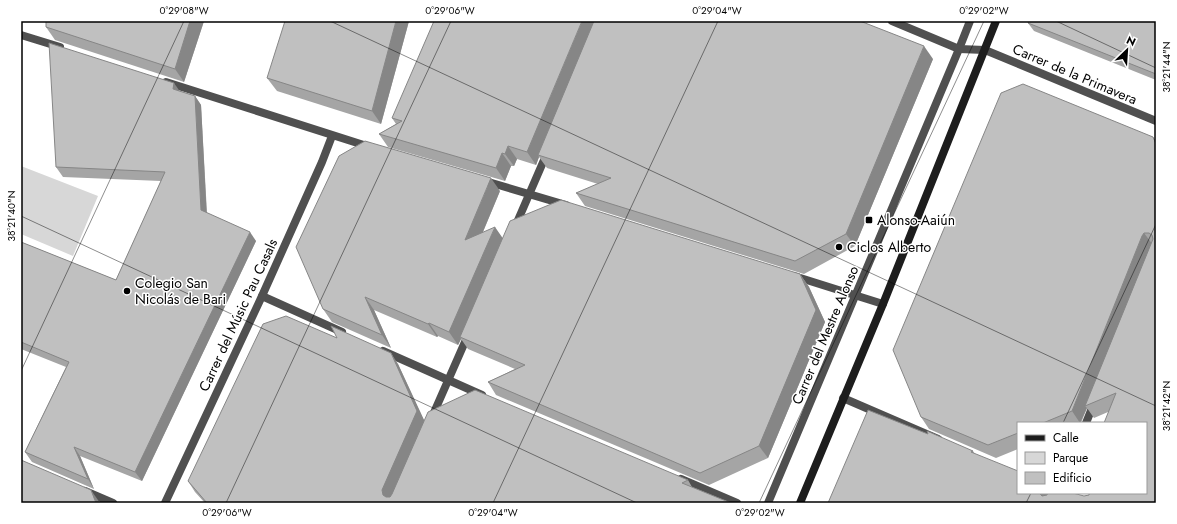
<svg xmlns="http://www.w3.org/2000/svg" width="1177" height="524" font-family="Jost,sans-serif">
<rect width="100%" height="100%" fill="#fff"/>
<polygon fill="#d7d7d7" points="21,166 98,196 73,256 21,234"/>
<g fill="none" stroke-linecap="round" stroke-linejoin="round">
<polyline stroke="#505050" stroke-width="8" points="768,503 959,49 970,21"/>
<g stroke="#505050" stroke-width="8">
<polyline points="892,21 959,49 985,50 1156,121"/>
<polyline points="21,35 60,47"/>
<polyline points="166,82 370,147"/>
<polyline points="485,181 566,205"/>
<polyline points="515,227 547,153"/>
<polyline points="794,276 883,304"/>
<polyline points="262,296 342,332"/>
<polyline points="383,351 482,395"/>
<polyline points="843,398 938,439"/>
<polyline points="432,417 468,335"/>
<polyline points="1086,423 1094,403"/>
<polyline points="681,479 737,503"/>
<polyline points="85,491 113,503"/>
<polyline points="165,503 262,296 322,162 332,136"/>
</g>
<polyline stroke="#1d1d1d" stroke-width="8" points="800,503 883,304 996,21"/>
</g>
<g fill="#a5a5a5">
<polygon points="204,21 184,82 55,40 46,27"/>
<polygon points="409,21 381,124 277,91 267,78"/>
<polygon points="1156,21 1156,80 1034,31 1028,23"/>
<polygon points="933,59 855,246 804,274 585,206 576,193 598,184 547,168 539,157 536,165 517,159 514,166 511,166 505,181 388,147 379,134 396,124 392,118"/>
<polygon points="180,91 195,96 201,105 207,213 256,241 142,481 80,456 94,489 32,462 25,452 66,367 21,349 21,242 116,280 161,181 63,177 56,167"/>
<polygon points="1153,137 1156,141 1156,503 828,503 928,434 973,451 975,454 1018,493 1084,496 1089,495 1087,493 1146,493 1108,412 1094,418 1087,408 1081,423 1018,423 1018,449 996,458 929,429 921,417"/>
<polygon points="500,191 483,232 503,238 800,274 809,287 825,322 768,458 709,485 496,395 488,382 515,369 468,349 461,339 458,345 438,336 437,337 374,310 391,348 332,322 323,309"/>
<polygon points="337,338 398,364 424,421 688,480 692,487 731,503 205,503 195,492 188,481"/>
</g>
<g fill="#868686">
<polygon points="190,21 204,21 184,82 175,69"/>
<polygon points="396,21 409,21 381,124 372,111"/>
<polygon points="582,21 596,21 538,155 539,157 536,165 527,152"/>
<polygon points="924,46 933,59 855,246 846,234"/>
<polygon points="174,83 181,93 173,89"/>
<polygon points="195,96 201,105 207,220 201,210"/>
<polygon points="508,146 517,159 514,166 505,154"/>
<polygon points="502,153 511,166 505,181 496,168"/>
<polygon points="491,178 500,191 474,253 465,240"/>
<polygon points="495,227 504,240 460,337 461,339 458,345 449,332"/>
<polygon points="250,232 256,241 142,481 135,472"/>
<polygon points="1144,233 1153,245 1085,406 1087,408 1080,423 1072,411 1142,236"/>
<polygon points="800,274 809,287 825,322 768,458 759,446"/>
<polygon points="365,297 374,310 391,348 382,335"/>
<polygon points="429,323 438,336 437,337 428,324"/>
<polygon points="391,353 398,364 425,422 390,501 383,495 382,490"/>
<polygon points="74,447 80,456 94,489 88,479"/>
<polygon points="91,490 100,503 96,503"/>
<polygon points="1039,493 1050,493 1047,503"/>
</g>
<g fill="#c0c0c0" stroke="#868686">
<polygon points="46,21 190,21 175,69 46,27"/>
<polygon points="285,21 396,21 372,111 267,78"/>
<polygon points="434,21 582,21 527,152 508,146 505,154 502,153 496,168 379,134 402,121 392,118"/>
<polygon points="594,21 860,21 924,46 846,234 795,261 576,193 611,178 538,155"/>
<polygon points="1029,21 1156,21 1156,74 1028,23"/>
<polygon points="49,43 174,83 173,89 195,96 201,210 250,232 135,472 74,447 88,479 25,452 69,362 21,342 21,242 116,280 165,172 56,167"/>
<polygon points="1023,84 1153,137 1156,144 1156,503 828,503 868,410 928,434 927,431 973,451 971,452 1018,471 1018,493 1039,493 1042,496 1047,495 1048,493 1073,493 1084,496 1089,495 1090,493 1146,493 1146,423 1104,423 1116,393 1085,406 1153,239 1152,235 1149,233 1144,233 1142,236 1072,411 1043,423 1018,423 1018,433 988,445 921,417 893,350 1001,93"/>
<polygon points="365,141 491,178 465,240 495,227 449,332 429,323 428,324 365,297 382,335 323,309 296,247 339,156"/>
<polygon points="561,200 800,274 816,310 759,446 700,473 488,382 525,365 460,337 510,221"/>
<polygon points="286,316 337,338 331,326 391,353 417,411 382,490 383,495 386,497 390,497 392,494 428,412 475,390 688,480 682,483 731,503 207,503 188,481 263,324"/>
<polygon points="21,460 91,490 96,503 21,503"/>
</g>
<path fill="none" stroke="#000" stroke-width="1" stroke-opacity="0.45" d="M330,21L1156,406M1056,21L1156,68M21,216L637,503M21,371L184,21M1063,423L1156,224M226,503L451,21M493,503L718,21M759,503L984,21M1026,503L1031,493"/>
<g fill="#000" stroke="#fff" stroke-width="1.5">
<rect x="865" y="216" width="8" height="8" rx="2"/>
<circle cx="839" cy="247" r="4"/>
<circle cx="127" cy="291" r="4"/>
</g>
<g text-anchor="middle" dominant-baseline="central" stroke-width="3" stroke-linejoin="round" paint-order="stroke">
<g font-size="14" fill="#000" stroke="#fff">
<text transform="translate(1075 74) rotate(23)">Carrer de la Primavera</text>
<text transform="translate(238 315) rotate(-65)">Carrer del Músic Pau Casals</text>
<text transform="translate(825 335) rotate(-67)">Carrer del Mestre Alonso</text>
</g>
<g font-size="14" fill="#000" stroke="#fff" text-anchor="start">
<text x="877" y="220">Alonso-Aaiún</text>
<text x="847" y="247">Ciclos Alberto</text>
<text x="135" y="283">Colegio San<tspan x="135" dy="16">Nicolás de Bari</tspan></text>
</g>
</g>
<rect width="1177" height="524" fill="none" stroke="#ffffff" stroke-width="44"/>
<rect x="1017" y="422" width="130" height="72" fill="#ffffff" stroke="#999999"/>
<rect x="1025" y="435" width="20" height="6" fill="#1d1d1d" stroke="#999999"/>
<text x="1053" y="442" font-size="12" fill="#000000">Calle</text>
<rect x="1025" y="452" width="20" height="12" fill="#d7d7d7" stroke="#999999"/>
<text x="1053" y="462" font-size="12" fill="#000000">Parque</text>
<rect x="1025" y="472" width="20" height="12" fill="#c0c0c0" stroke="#999999"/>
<text x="1053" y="482" font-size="12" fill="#000000">Edificio</text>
<g transform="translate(1127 50) rotate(25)" stroke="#ffffff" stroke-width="3" paint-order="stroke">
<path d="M0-3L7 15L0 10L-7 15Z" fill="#000000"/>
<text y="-6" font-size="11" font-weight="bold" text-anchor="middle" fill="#000000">N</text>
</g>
<rect x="22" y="22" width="1133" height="480" fill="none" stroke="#000" stroke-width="1.5"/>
<g font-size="10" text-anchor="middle" fill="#000">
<text x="184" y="14">0°29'08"W</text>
<text x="450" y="14">0°29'06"W</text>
<text x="717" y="14">0°29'04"W</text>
<text x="984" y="14">0°29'02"W</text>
<text transform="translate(1166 67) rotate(-90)" y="4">38°21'44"N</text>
<text transform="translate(11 216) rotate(-90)" y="4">38°21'40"N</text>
<text transform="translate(1166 406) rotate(-90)" y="4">38°21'42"N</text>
<text x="227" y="516">0°29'06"W</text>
<text x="493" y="516">0°29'04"W</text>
<text x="760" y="516">0°29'02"W</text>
</g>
</svg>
